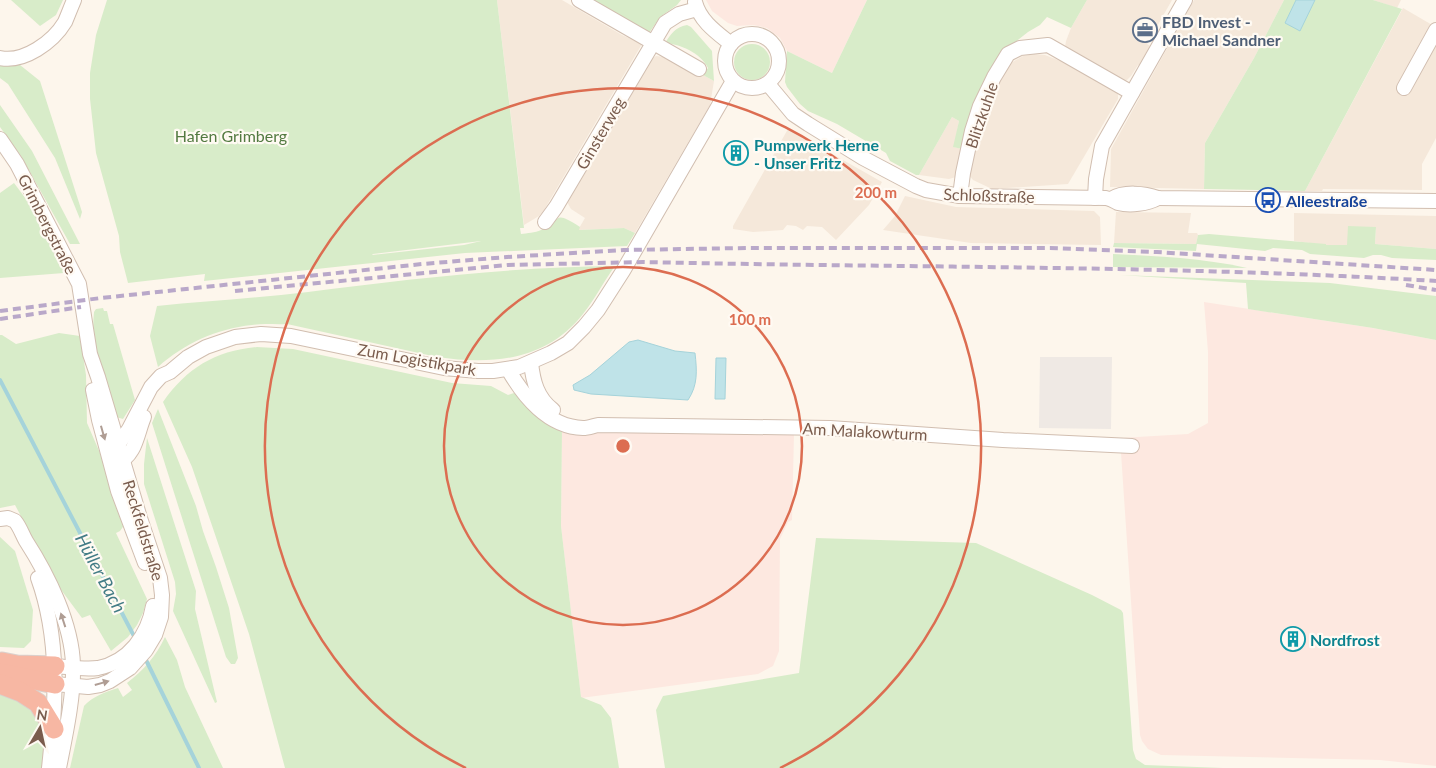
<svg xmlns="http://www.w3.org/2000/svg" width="1436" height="768" font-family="Lato,sans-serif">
<rect width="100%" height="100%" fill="#fdf6ec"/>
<g fill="#f5e8da">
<polygon points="497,0 562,0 622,35 642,44 544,210 539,216 524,225"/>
<polygon points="1087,0 1172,0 1147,44 1150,46 1139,66 1138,65 1131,76 1127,80 1124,81 1067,51 1065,47 1066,41 1071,28"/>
<polygon points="1194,0 1284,0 1254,58 1205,143 1204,189 1110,187 1111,149"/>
<polygon points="1373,0 1401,0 1397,8"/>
<polygon points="1403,8 1434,26 1436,40 1436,138 1422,164 1422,190 1323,189 1322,191 1305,191"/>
<polygon points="1034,54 1045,55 1068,64 1118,92 1118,99 1068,184 992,189 973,180 969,175 975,143 987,105 999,80 1009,64 1023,56"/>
<polygon points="667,55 714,81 710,105 635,233 624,228 578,230 585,218 571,209 567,202 651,60 656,56 665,57"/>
<polygon points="952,117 959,121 954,147 962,149 956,177 949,179 919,175"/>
<polygon points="788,129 882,182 869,205 836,240 822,227 807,226 803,230 796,226 787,225 783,230 753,232 733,229 733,226"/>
<polygon points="905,196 956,207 1094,211 1100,217 1101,245 971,243 883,230 895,216"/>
<polygon points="1116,212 1191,213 1188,233 1197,233 1198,235 1196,244 1114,243"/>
<polygon points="1294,213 1436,216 1436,249 1375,244 1376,228 1347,245 1326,245 1294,241"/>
</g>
<g fill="#fde8e0">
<polygon points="706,0 867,0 832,73 787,51 780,38 767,28 753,25 737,26 728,23 712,11"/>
<polygon points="1204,302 1373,328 1436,340 1436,766 1380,760 1161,755 1148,749 1142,741 1140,735 1120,438 1188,434 1208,423 1208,352"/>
<polygon points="562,428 598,433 731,433 794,434 792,520 788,522 780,539 779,651 773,666 758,674 581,698 561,526"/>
</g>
<polygon fill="#efe9e4" points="1040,357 1112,357 1111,429 1039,428"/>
<g fill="#d8ecc9" fill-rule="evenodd">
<polygon points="11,0 63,0 56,15 40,26"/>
<path d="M107,0H497L524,228H520L521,234C527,233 535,233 541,230C563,219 553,210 580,227L579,230L624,228L635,233L627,246L465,253L204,281L205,274L128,283L120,252L119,236L96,153L90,99V73L96,35ZM481,241L464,245L372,255L373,254Z"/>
<polygon points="587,0 681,0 677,5 660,17 649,33"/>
<polygon points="867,0 1087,0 1071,28 1047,17 1040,25 1028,32 1009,47 962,149 953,147 959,121 952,117 919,175 916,175 890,161 886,153 837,124 808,111 800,104 787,87 785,82 787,51 832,73"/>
<polygon points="1284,0 1373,0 1402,9 1305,191 1204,189 1205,143 1254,58"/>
<path d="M687,25L691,27L712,51L714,81L703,75L708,68C701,53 680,44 665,43C671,34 675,27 687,25Z"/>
<circle cx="752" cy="62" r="18"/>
<polygon points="0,63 20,65 40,81 82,212 80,219 55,158 8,84 0,78"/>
<polygon points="0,105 32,151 80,244 70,244 21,156 0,127"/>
<polygon points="14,183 38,215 64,273 0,278 0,193"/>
<polygon points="1348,226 1376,227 1375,244 1436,249 1436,260 1392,258 1381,255 1373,255 1364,258 1310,254 1302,250 1273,248 1265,251 1197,244 1196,251 1113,247 1114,243 1196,244 1198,235 1209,234 1326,244 1326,245 1347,245"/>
<path d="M1113,254C1158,256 1203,258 1247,268L1113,267Z"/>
<path d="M615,266C604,281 595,299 583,314C546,361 492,365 437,357L287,324C276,325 264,323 252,325C216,329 185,343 158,367L150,336L157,306C207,301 258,298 308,292C410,279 512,267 615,266Z"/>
<polygon points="1120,275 1330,283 1436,296 1436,340 1373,328 1248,309 1246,283"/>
<path d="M103,308L104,311H107L110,324H113L135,400L123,419L116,417C104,384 90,348 94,312L96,309Z"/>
<polygon points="59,333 80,336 86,375 87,423 103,460 125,524 120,531 116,533 147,599 143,613 137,625 128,637 111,651 90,615 82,618 59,587 15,505 0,508 0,335 2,335 16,344"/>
<path d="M257,347L293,349L452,383L491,386L508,395L514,393L532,412L562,428L561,526L581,697L601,705L611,718L619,768H285L249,634L192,467L163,402C187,368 215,351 257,347Z"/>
<polygon points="158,409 196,506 203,531 216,567 229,608 238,658 235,664 231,664 226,657 152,423"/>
<polygon points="147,438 196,591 195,609 216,698 217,702 215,703 173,611 176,594 175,582 144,484 144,464"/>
<polygon points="0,537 15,551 33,610 31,641 24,648 0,647"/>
<polygon points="816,538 976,543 1092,595 1121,610 1123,613 1133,750 1136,759 1145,765 1223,768 665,768 656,710 663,696 799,673"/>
<path d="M165,637L177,660L185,687L223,768H70L84,706C93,696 106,692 118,688L123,697L132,690L127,683C144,670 156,656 165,637Z"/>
<path d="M0,691L29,703L27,707C48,727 45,742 42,768H0Z"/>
</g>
<g fill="#bfe3e8" stroke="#a5d3da">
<polygon points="1296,0 1315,0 1300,31 1285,23"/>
<path d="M638,340L675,351L695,353C697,371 698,385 688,400L591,394L574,390L573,385L590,375L629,342Z"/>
<polygon points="716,358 726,358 725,399 715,399"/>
</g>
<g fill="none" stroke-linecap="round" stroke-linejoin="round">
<g stroke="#a5d3da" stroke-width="4">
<polyline points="0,380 135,638"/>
<polyline points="144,656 199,768"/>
</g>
<defs>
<g id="minor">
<polyline points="579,0 699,69"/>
<path d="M695,2C700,21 716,32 731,44"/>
<circle cx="752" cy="61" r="27"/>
<path d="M0,58C24,63 53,42 65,22C68,15 71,7 74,0"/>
<path d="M768,84L793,114L808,124L863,158L916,186L926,190L960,196L1106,198C1111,199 1114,201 1118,203C1130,206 1147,204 1158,198"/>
<polyline points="1404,88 1436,30"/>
<polyline points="0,139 17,164 79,284 90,354 98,377 140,518 160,578 162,595 161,617 155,635 146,650 130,668 110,681 100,685 88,687 55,684"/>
<polyline points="960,196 963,173 972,131 980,106 994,77 1008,54 1020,48 1048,45 1132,93"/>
<polyline points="1095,198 1096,179 1102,146 1185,0"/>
<path d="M1111,199C1124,191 1144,193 1158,198L1436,201"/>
<polyline points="545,222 556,207 665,23 679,14 697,9"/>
<path d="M531,363C533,381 537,398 553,410"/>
<path d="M508,369C523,396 548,427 583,428C588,428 593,426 598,425L830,428L1003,440L1132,446"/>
<polyline points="93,390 99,420 118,491 145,563"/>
<polyline points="110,456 129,429 151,387 161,376 170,372 188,357 206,347 235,337 261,334 291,336 444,368 478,371 493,371 519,367 551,353 568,343 584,327 598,310 623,271 733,81"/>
<path d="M117,463C136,456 137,433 144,417"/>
<path d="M0,519L8,518L15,521C20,527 22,534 26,541C48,575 72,624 73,665C74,697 65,737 59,768"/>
<path d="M38,578C60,639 56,704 49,768"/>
<path d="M55,666C69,667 84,670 98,668C129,662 148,635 153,606"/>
</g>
<g id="highway">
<polyline points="2,662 17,665 55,666"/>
<polyline points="0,673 55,684"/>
<polyline points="0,684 21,692 38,703 54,729"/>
</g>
</defs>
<use href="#minor" stroke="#d1beb0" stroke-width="16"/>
<use href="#highway" stroke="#dad1cd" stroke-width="21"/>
<use href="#minor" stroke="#fff" stroke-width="14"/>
<use href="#highway" stroke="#f7b7a3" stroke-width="19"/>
<g stroke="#b9a8c9" stroke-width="4" stroke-dasharray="8 5" stroke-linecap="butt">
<polyline points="1406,285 1436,290"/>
<path d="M235,291L508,265L643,262C907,268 1172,265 1436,281"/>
<polyline points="0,311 101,298 422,264 507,257 624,250 746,248 1050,248 1157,252 1436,270"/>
<polyline points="0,319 81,307"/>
</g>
</g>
<defs><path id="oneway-solid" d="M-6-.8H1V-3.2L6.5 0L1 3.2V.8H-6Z" transform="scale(1.25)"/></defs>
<g fill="#af9d94">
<use href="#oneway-solid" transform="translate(103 433) rotate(74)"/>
<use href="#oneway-solid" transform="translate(63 620) rotate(-108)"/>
<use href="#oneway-solid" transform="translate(102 683) rotate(-16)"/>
</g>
<g fill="none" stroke="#dc6d51" stroke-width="2.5">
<circle cx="623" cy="446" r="179"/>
<path d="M466 768A358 358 0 1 1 780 768"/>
</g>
<defs>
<symbol id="office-ring" viewBox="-11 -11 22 22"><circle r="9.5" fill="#fffaf3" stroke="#5c6f8a" stroke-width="1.5"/><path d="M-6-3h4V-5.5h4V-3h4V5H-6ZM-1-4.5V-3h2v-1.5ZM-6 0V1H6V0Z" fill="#5c6f8a"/></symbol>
<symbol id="building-ring" viewBox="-11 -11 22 22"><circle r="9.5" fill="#fffaf3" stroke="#0f9aa8" stroke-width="1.5"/><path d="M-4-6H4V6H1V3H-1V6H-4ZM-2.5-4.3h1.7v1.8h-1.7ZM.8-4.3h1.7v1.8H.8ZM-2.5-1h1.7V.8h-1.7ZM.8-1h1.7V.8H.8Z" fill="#0f9aa8"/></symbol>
<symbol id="bus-ring" viewBox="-11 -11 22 22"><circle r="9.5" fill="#fffaf3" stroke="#1a4fb4" stroke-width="1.5"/><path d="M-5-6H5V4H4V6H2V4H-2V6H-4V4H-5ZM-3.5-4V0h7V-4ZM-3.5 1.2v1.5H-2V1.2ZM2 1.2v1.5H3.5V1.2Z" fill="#1a4fb4"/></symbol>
</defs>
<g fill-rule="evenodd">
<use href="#office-ring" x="1131" y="16" width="28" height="28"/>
<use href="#building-ring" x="722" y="139" width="28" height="28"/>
<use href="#bus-ring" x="1254" y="186" width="28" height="28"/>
<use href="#building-ring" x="1279" y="625" width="28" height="28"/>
</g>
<g text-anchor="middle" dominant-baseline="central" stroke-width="4.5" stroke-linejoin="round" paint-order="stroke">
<g font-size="16" font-weight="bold" fill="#4e5e75" stroke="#fffaf3" text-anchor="start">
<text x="1162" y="21">FBD Invest -<tspan x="1162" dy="18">Michael Sandner</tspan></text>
</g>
<g font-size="16" fill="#7a5c4d" stroke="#fffaf3">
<text transform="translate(981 115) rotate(-71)">Blitzkuhle</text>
<text transform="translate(600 133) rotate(-60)">Ginsterweg</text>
<text transform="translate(989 195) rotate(2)">Schloßstraße</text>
<text transform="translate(48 224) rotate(63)">Grimbergstraße</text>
<text transform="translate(417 359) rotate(10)">Zum Logistikpark</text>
<text transform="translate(865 431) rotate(3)">Am Malakowturm</text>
<text transform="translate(144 530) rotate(73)">Reckfeldstraße</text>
</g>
<g font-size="16" fill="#537a41" stroke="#fffaf3">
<text x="231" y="135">Hafen Grimberg</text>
</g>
<g font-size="16" font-weight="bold" fill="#0d838f" stroke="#fffaf3" text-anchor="start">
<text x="754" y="144">Pumpwerk Herne<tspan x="754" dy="18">- Unser Fritz</tspan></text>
<text x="1310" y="639">Nordfrost</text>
</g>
<g font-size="16" font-weight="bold" fill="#164399" stroke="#fffaf3" text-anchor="start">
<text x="1286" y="200">Alleestraße</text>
</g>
<g font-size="18" font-style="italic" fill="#437c86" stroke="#fffaf3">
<text transform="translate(101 573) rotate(62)">Hüller Bach</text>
</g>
</g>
<circle cx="623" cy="446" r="8" fill="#dc6d51" stroke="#fffaf3" stroke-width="2.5"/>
<g font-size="15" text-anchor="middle" font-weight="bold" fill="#dc6d51" stroke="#fffaf3" stroke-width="4.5" stroke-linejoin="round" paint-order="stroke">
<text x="876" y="198">200 m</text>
<text x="750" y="325">100 m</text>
</g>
<g transform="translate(40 728) rotate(9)" stroke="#fffaf3" stroke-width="4" paint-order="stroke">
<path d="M0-4L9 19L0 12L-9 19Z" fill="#7a5c4d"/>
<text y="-8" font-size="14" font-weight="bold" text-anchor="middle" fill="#7a5c4d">N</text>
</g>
</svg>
